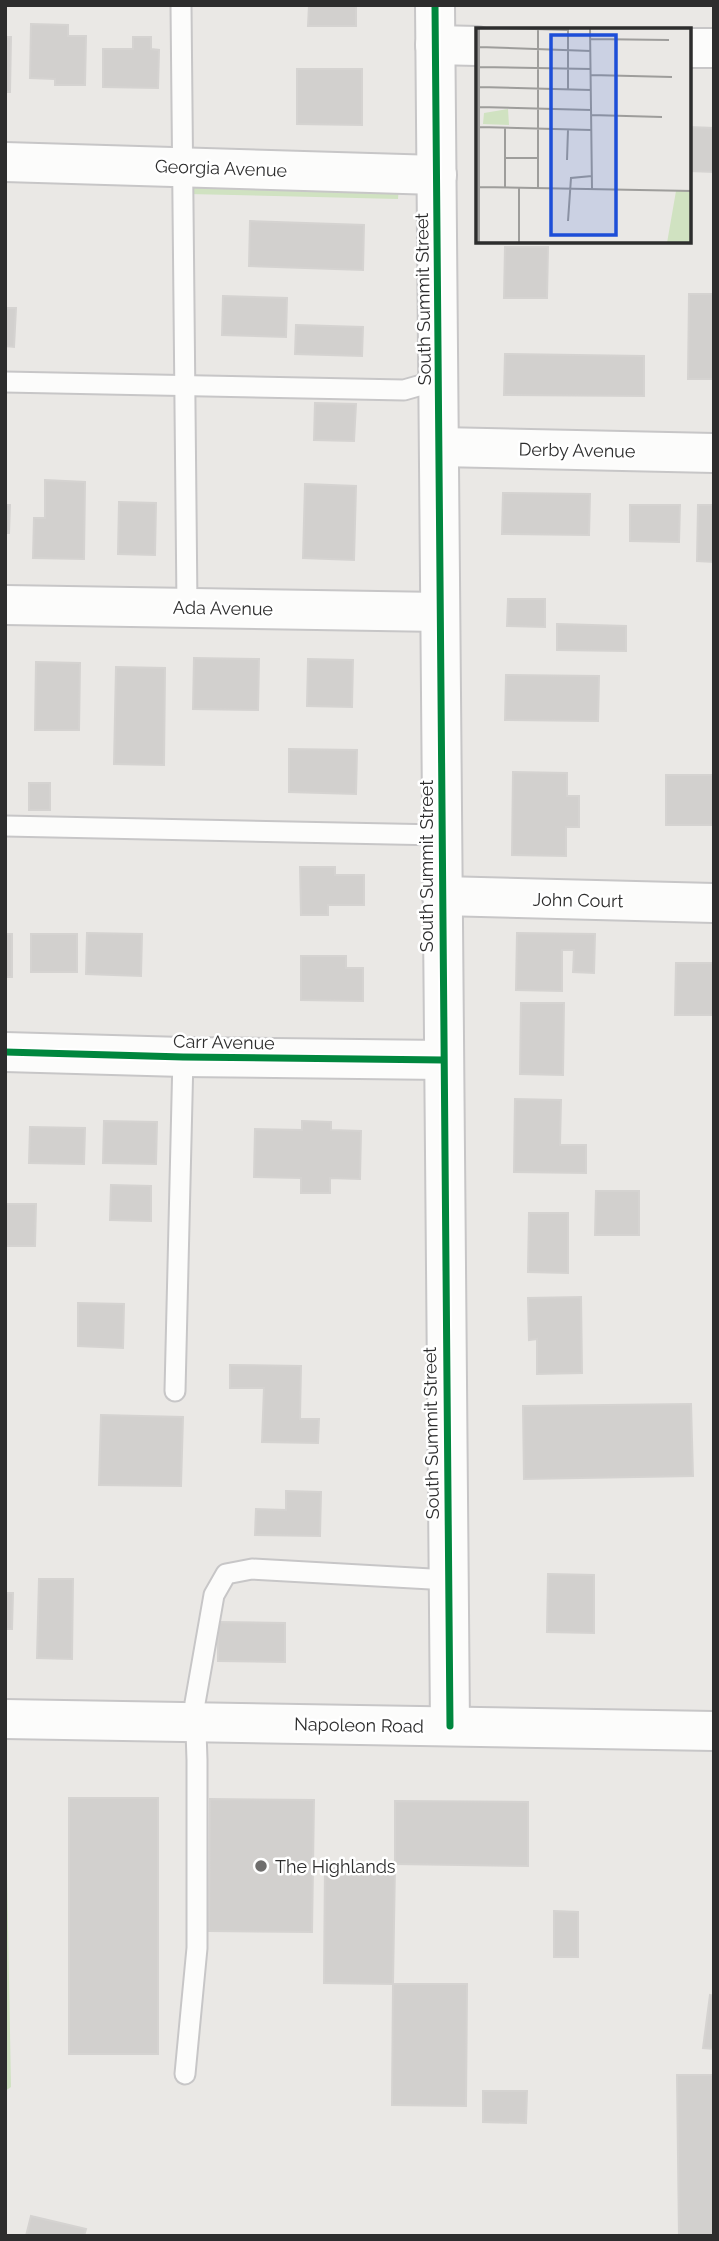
<svg xmlns="http://www.w3.org/2000/svg" width="719" height="2241" font-family="Raleway,sans-serif">
<rect width="100%" height="100%" fill="#eae8e5"/>
<g fill="#d0e2c1">
<polygon points="188,181 399,186 398,199 188,194"/>
<polygon points="5,1764 11,2087 5,2091"/>
</g>
<g fill="#d2d0ce" stroke="#d5d3d1" stroke-width="2">
<polygon points="309,5 356,5 356,26 308,26"/>
<polygon points="31,24 68,25 68,36 86,36 85,85 55,85 55,79 30,78"/>
<polygon points="5,37 11,37 10,92 5,92"/>
<polygon points="133,37 151,37 151,49 159,50 158,88 103,87 103,49 133,49"/>
<polygon points="297,69 362,69 362,125 297,124"/>
<polygon points="689,127 714,128 714,172 689,171"/>
<polygon points="250,221 364,225 363,270 249,266"/>
<polygon points="505,247 548,247 547,298 504,298"/>
<polygon points="689,294 714,294 714,379 688,379"/>
<polygon points="223,296 287,298 286,337 222,335"/>
<polygon points="5,308 16,308 14,347 5,346"/>
<polygon points="296,325 363,327 362,356 295,354"/>
<polygon points="505,354 644,356 644,396 504,395"/>
<polygon points="315,403 356,404 354,441 314,440"/>
<polygon points="45,480 85,482 84,559 33,558 34,518 45,518"/>
<polygon points="305,484 356,486 354,560 303,558"/>
<polygon points="503,493 590,494 589,535 502,534"/>
<polygon points="119,502 156,503 155,555 118,554"/>
<polygon points="5,505 10,505 9,533 5,533"/>
<polygon points="630,505 680,505 679,542 630,541"/>
<polygon points="698,505 714,505 714,562 697,561"/>
<polygon points="508,599 545,599 545,627 507,626"/>
<polygon points="557,624 626,626 626,651 557,650"/>
<polygon points="194,658 259,659 258,710 193,709"/>
<polygon points="308,659 353,660 352,707 307,706"/>
<polygon points="36,662 80,663 79,730 35,730"/>
<polygon points="116,667 165,668 164,765 114,764"/>
<polygon points="506,675 599,676 598,721 505,720"/>
<polygon points="289,749 357,750 356,794 289,792"/>
<polygon points="513,772 567,773 567,796 579,796 579,827 566,827 566,856 512,855"/>
<rect x="666" y="775" width="48" height="50"/>
<rect x="29" y="783" width="21" height="27"/>
<polygon points="300,867 335,867 335,875 364,875 364,905 328,905 328,915 301,915"/>
<polygon points="87,933 142,934 141,976 86,974"/>
<polygon points="517,933 595,934 594,973 573,972 574,950 562,950 562,991 516,990"/>
<rect x="5" y="934" width="7" height="43"/>
<rect x="31" y="934" width="46" height="38"/>
<polygon points="301,956 346,956 346,968 363,968 363,1001 301,1000"/>
<polygon points="676,963 714,963 714,1015 675,1015"/>
<polygon points="521,1003 564,1003 563,1075 520,1074"/>
<polygon points="515,1099 561,1100 560,1145 586,1145 586,1173 514,1172"/>
<polygon points="104,1121 157,1122 156,1164 103,1163"/>
<polygon points="302,1121 331,1122 331,1130 361,1131 360,1179 330,1178 330,1193 301,1193 301,1178 254,1177 255,1129 302,1130"/>
<polygon points="30,1127 85,1128 84,1164 29,1163"/>
<polygon points="111,1185 151,1186 151,1221 110,1220"/>
<polygon points="596,1191 639,1191 639,1235 595,1235"/>
<polygon points="5,1204 36,1204 35,1246 5,1246"/>
<polygon points="529,1213 568,1213 568,1273 528,1272"/>
<polygon points="581,1297 582,1373 537,1374 537,1339 529,1340 528,1298"/>
<polygon points="78,1303 124,1304 123,1348 78,1346"/>
<polygon points="230,1365 301,1366 300,1419 319,1419 318,1443 262,1442 264,1388 230,1388"/>
<polygon points="691,1404 693,1476 524,1479 523,1406"/>
<polygon points="101,1415 183,1417 181,1486 99,1485"/>
<polygon points="286,1491 321,1492 320,1536 255,1535 256,1509 286,1510"/>
<polygon points="548,1574 594,1575 594,1633 547,1632"/>
<polygon points="39,1579 73,1579 72,1659 37,1658"/>
<polygon points="5,1593 13,1593 12,1629 5,1629"/>
<polygon points="218,1622 285,1623 285,1662 218,1661"/>
<rect x="69" y="1798" width="89" height="256"/>
<polygon points="210,1799 314,1800 312,1932 209,1931"/>
<polygon points="395,1801 528,1802 528,1866 395,1864"/>
<polygon points="325,1863 395,1864 393,1984 324,1983"/>
<polygon points="554,1911 578,1912 578,1957 554,1957"/>
<polygon points="393,1984 467,1984 466,2106 392,2105"/>
<polygon points="710,1995 714,1996 714,2049 703,2048"/>
<polygon points="677,2075 714,2075 714,2236 679,2236"/>
<polygon points="483,2091 527,2091 526,2123 483,2122"/>
<polygon points="31,2216 86,2229 84,2236 26,2236"/>
</g>
<g fill="none" stroke-linecap="round" stroke-linejoin="round">
<defs>
<g id="lane">
<polyline points="181,5 187,607"/>
<polyline points="5,382 404,390 439,380"/>
<polyline points="5,826 441,835"/>
<polyline points="175,1391 183,1057"/>
<polyline points="185,2074 197,1948 197,1760 195,1703 214,1595 226,1574 252,1569 449,1580"/>
</g>
<g id="street">
<polyline points="435,5 450,1726"/>
<polyline points="435,45 477,46"/>
<polyline points="689,48 714,48"/>
<polyline points="5,162 437,175"/>
<polyline points="440,447 714,453"/>
<polyline points="5,605 440,612"/>
<polyline points="442,896 714,903"/>
<polyline points="5,1052 183,1057 443,1060"/>
</g>
<polyline id="secondary" points="5,1719 714,1731"/>
</defs>
<use href="#lane" stroke="#c7c6c7" stroke-width="23"/>
<use href="#street" stroke="#c7c6c7" stroke-width="42"/>
<use href="#secondary" stroke="#c7c6c7" stroke-width="42"/>
<use href="#lane" stroke="#fcfcfb" stroke-width="19"/>
<use href="#street" stroke="#fcfcfb" stroke-width="38"/>
<use href="#secondary" stroke="#fcfcfb" stroke-width="38"/>
<defs>
<g id="cycleway">
<polyline points="435,5 450,1726"/>
<polyline points="5,1052 183,1057 443,1060"/>
</g>
</defs>
<use href="#cycleway" stroke="#fff" stroke-width="11"/>
<use href="#cycleway" stroke="#00873e" stroke-width="7"/>
</g>
<circle fill="#6f6e6d" stroke="#fff" stroke-width="2.5" cx="261" cy="1866" r="7"/>
<g text-anchor="middle" dominant-baseline="central" stroke-width="5" stroke-linejoin="round" paint-order="stroke">
<g font-size="18" fill="#2d2d2d" stroke="#fff">
<text transform="translate(221 168) rotate(2)">Georgia Avenue</text>
<text transform="translate(423 299) rotate(-91)">South Summit Street</text>
<text transform="translate(577 450) rotate(1)">Derby Avenue</text>
<text transform="translate(223 608) rotate(1)">Ada Avenue</text>
<text transform="translate(426 866) rotate(-90)">South Summit Street</text>
<text transform="translate(578 900) rotate(1)">John Court</text>
<text transform="translate(224 1042) rotate(1)">Carr Avenue</text>
<text transform="translate(431 1433) rotate(-91)">South Summit Street</text>
<text transform="translate(359 1725) rotate(1)">Napoleon Road</text>
</g>
<g font-size="18" fill="#2d2d2d" stroke="#fff" text-anchor="start">
<text x="275" y="1866">The Highlands</text>
</g>
</g>
<g transform="translate(476 28)">
<rect width="215" height="215" fill="#eae8e5"/>
<path d="M32,81L33,97L7,96L8,85ZM200,163H215V215H191Z" fill="#d0e2c1"/>
<path fill="none" stroke="#9e9d9b" stroke-width="2" d="M25,0L92,2M62,0V160M92,0V61M114,0L116,161M114,11L193,12M3,19L115,23M3,39L115,41M115,47L196,49M3,59L115,62M3,79L115,82M115,87L186,89M3,99L115,102M29,130H62M91,132L92,102M3,159L216,163M29,160V100M43,160V215M92,193L95,150L116,148M3,215V0"/>
<path fill="#1d4ed8" fill-opacity="0.15" stroke="#1d4ed8" stroke-width="3.5" d="M75,7H140V207H75Z"/>
<rect width="215" height="215" fill="none" stroke="#2d2d2d" stroke-width="3.5"/>
</g>
<rect width="719" height="2241" fill="none" stroke="#2d2d2d" stroke-width="14"/>
</svg>
